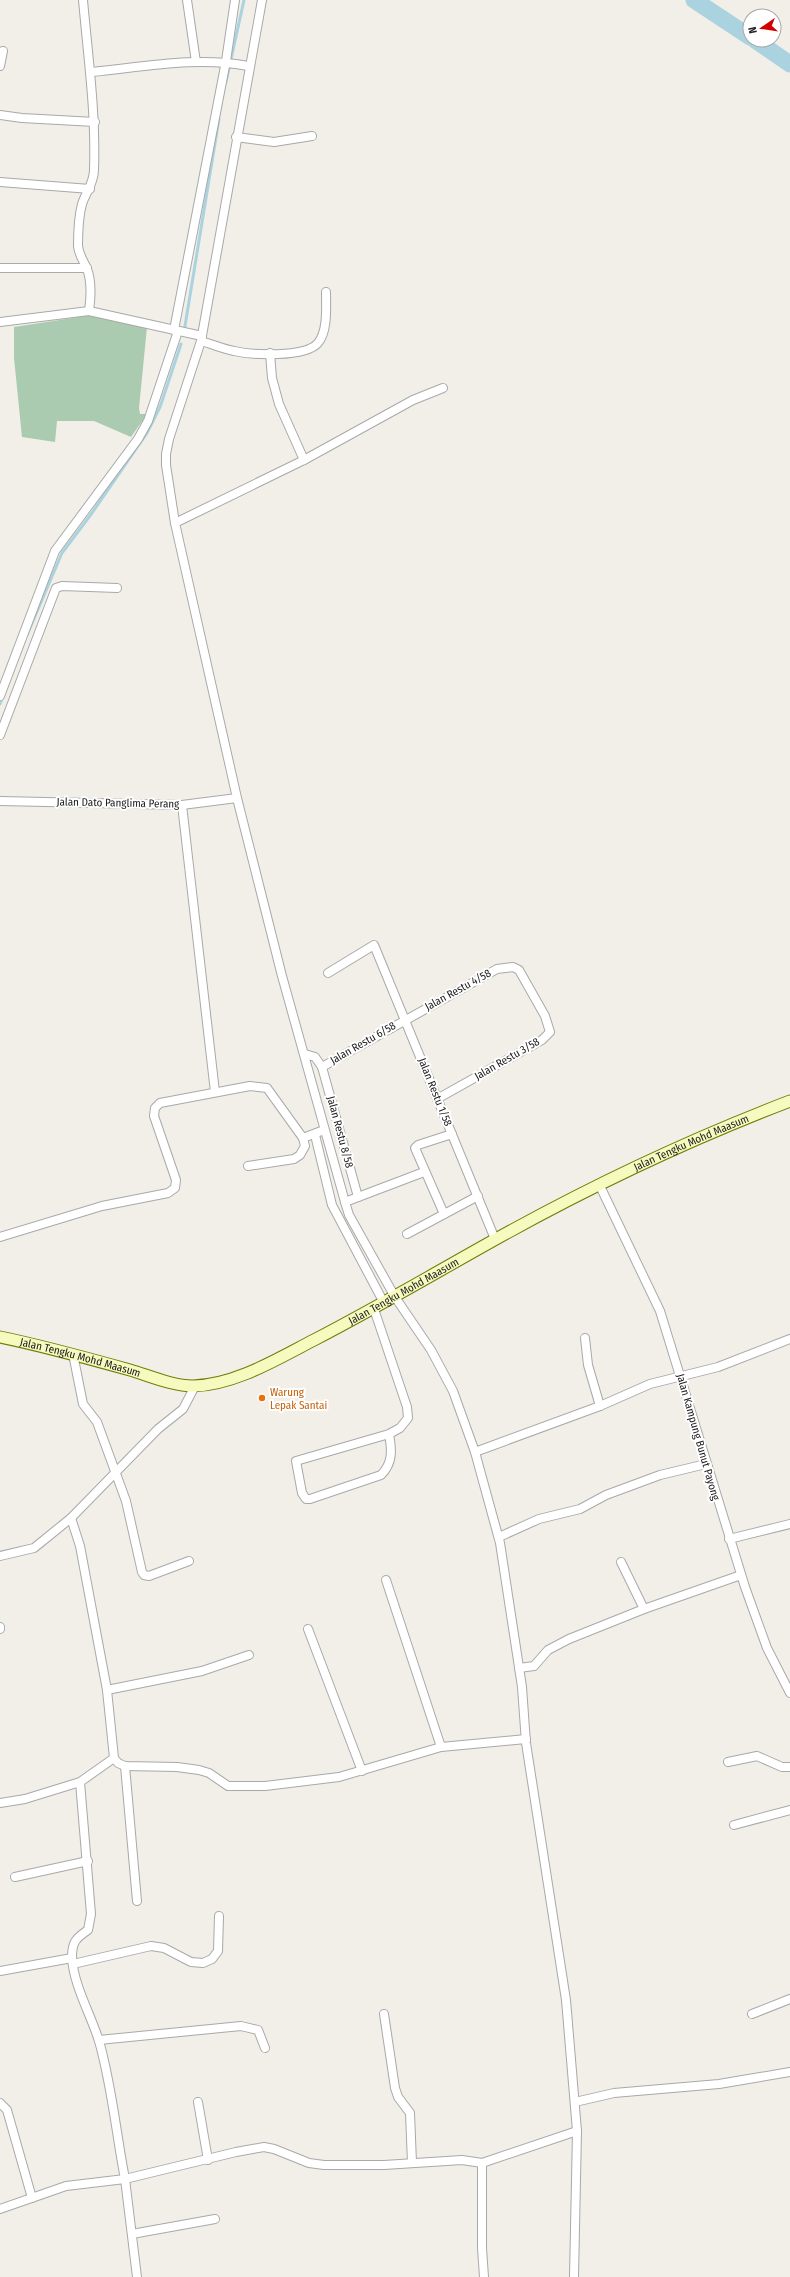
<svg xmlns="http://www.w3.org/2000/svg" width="790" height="2277" font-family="'Fira Sans Condensed',sans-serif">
<rect width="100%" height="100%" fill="#f2efe9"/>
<polygon fill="#aacbaf" points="92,315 147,327 139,408 140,414 145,414 145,417 131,437 94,421 57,421 55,442 22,437 14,358 14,327"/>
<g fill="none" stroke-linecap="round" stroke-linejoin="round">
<g stroke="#aad3df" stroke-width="3">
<polyline points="226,82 244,0"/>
<polyline points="185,326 219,119"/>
<polyline points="27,635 62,553 92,513 147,433 160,407 181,344"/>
<polyline points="0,704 3,696"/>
</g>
<g stroke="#aad3df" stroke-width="17">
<polyline points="694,0 750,37"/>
<polyline points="755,40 790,64"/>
</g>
<defs>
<g id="minor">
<polyline points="187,0 196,62"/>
<polyline points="262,0 201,341 169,439 166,454 166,465 175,523 237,798 282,976 345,1202 349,1215 395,1297 431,1350 453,1391 475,1452 500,1543 522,1687 526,1743 566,2000 577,2131 574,2277"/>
<polyline points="0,66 3,51"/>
<path d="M92,72C143,67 198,56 248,66"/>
<polyline points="0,115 22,118 95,122"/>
<polyline points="236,137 274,142 312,136"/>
<polyline points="0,182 90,189"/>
<polyline points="0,268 87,268"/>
<polyline points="89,311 202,336"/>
<path d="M0,322L89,311C91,297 92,282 87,269C84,261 79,256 78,246C78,235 79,215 82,204C86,192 94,183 94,170C96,112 88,57 83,0"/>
<polyline points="174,330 226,61 235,0"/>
<path d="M201,341C212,344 223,349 234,351C251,355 305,358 318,343C328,331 326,307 326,292"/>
<polyline points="270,353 272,378 279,404 304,460"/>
<polyline points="175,523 304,460 413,400 443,388"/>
<polyline points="0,696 55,551 138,439 148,421 178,331"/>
<polyline points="0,735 56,588 62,586 117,588"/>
<polyline points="0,801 182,805 237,798"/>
<polyline points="182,805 215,1092"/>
<polyline points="328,973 374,945 495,1239"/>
<polyline points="305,1054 315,1057 322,1067 358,1197"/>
<polyline points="322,1067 497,969 513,967 519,970 545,1016 550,1032 542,1040 437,1099"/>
<polyline points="315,1135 332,1205 384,1303"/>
<polyline points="248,1166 294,1159 300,1155 305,1146 303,1138"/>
<polyline points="599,1184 660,1311 745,1587 767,1648 790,1693"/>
<polyline points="345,1202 424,1172"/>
<polyline points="444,1214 415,1148 418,1145 452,1134"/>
<polyline points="407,1234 478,1196"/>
<polyline points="0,1237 102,1206 168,1193 175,1188 176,1180 154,1116 155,1108 160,1103 250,1086 267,1088 303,1138 324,1130"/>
<path d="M374,1309L407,1407L408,1418L400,1428L389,1434L296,1461L302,1493L306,1499H310L381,1475C393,1463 392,1450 389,1434"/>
<polyline points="585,1338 588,1365 600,1406"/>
<polyline points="73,1354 83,1404 97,1422 126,1501 142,1572 144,1575 149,1576 189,1561"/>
<polyline points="475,1452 600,1406 650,1384 718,1367 790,1339"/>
<path d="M71,1518L80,1546L107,1690L114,1758L80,1782L91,1914L88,1930C76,1938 72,1942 72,1957C73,1984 91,2015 99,2041C112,2086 116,2133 125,2179L236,2152L264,2147L274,2149L309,2163L324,2165H384L462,2160L482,2163L577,2131"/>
<polyline points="499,1537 539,1519 580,1509 606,1495 660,1475 706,1464"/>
<polyline points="729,1539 790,1524"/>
<polyline points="0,1556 34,1548 71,1518 158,1429 183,1409 195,1386"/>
<polyline points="621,1562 644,1609"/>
<polyline points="386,1580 441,1747"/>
<polyline points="0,1627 0,1629"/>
<polyline points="308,1629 362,1771"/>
<polyline points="519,1668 534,1666 548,1650 569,1639 644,1609 741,1575"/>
<polyline points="107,1690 202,1671 249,1655"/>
<polyline points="114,1758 118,1763 125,1766 177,1767 199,1770 209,1773 228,1786 265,1786 339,1777 441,1747 526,1739"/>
<polyline points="728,1762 757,1756 782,1767 790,1767"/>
<polyline points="125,1766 137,1901"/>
<polyline points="0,1803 25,1799 80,1782"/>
<polyline points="734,1825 790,1810"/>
<polyline points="15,1877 88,1861"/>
<polyline points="73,1964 151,1946 164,1948 191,1962 203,1963 212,1959 218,1951 219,1916"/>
<polyline points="0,1971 72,1958"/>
<polyline points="384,2014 395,2088 398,2097 410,2113 412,2163"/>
<polyline points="752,2014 790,1999"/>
<polyline points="99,2040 241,2026 258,2030 265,2048"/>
<polyline points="198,2102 208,2160"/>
<polyline points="575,2102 614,2093 719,2084 790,2072"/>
<polyline points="0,2103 7,2110 32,2198"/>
<polyline points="482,2163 482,2248 484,2277"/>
<polyline points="0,2209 66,2186 125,2179 137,2277"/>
<polyline points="132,2234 215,2219"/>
</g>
<g id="secondary">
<path id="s1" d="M0,1337C44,1346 87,1358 130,1370C150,1376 173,1386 193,1386C235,1385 277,1359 314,1340C376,1308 435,1273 496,1239C591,1186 688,1140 790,1101"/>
</g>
</defs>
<use href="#minor" stroke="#a9a9a9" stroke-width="10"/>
<use href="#secondary" stroke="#707d05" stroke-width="13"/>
<use href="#minor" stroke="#fff" stroke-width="8"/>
<use href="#secondary" stroke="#f7fabf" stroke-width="11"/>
</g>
<circle fill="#e8710a" stroke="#fff" stroke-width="1.5" cx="262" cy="1398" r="4"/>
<g text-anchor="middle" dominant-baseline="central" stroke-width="4" stroke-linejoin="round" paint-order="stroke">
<g font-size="11" fill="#222" stroke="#fff">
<text transform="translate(118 803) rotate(1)">Jalan Dato Panglima Perang</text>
<text transform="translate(458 990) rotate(-29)">Jalan Restu 4/58</text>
<text transform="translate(363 1043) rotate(-30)">Jalan Restu 6/58</text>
<text transform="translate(507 1059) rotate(-30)">Jalan Restu 3/58</text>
<text transform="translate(435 1092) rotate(68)">Jalan Restu 1/58</text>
<text transform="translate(340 1132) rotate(75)">Jalan Restu 8/58</text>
<text stroke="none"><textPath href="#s1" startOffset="756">Jalan Tengku Mohd Maasum</textPath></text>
<text stroke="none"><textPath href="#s1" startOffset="432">Jalan Tengku Mohd Maasum</textPath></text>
<text stroke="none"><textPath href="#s1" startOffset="83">Jalan Tengku Mohd Maasum</textPath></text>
<text transform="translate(698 1437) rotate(74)">Jalan Kampung Bunut Payong</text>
</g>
<g font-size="11" fill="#c56008" stroke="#fff" text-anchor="start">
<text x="270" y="1392">Warung<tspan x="270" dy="13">Lepak Santai</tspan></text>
</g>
</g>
<g transform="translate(762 28) rotate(257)"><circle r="19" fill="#ffffff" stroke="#a7a7a7"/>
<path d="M0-3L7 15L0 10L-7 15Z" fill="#d40000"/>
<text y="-6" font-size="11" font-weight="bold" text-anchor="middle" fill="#222222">N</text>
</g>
</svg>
